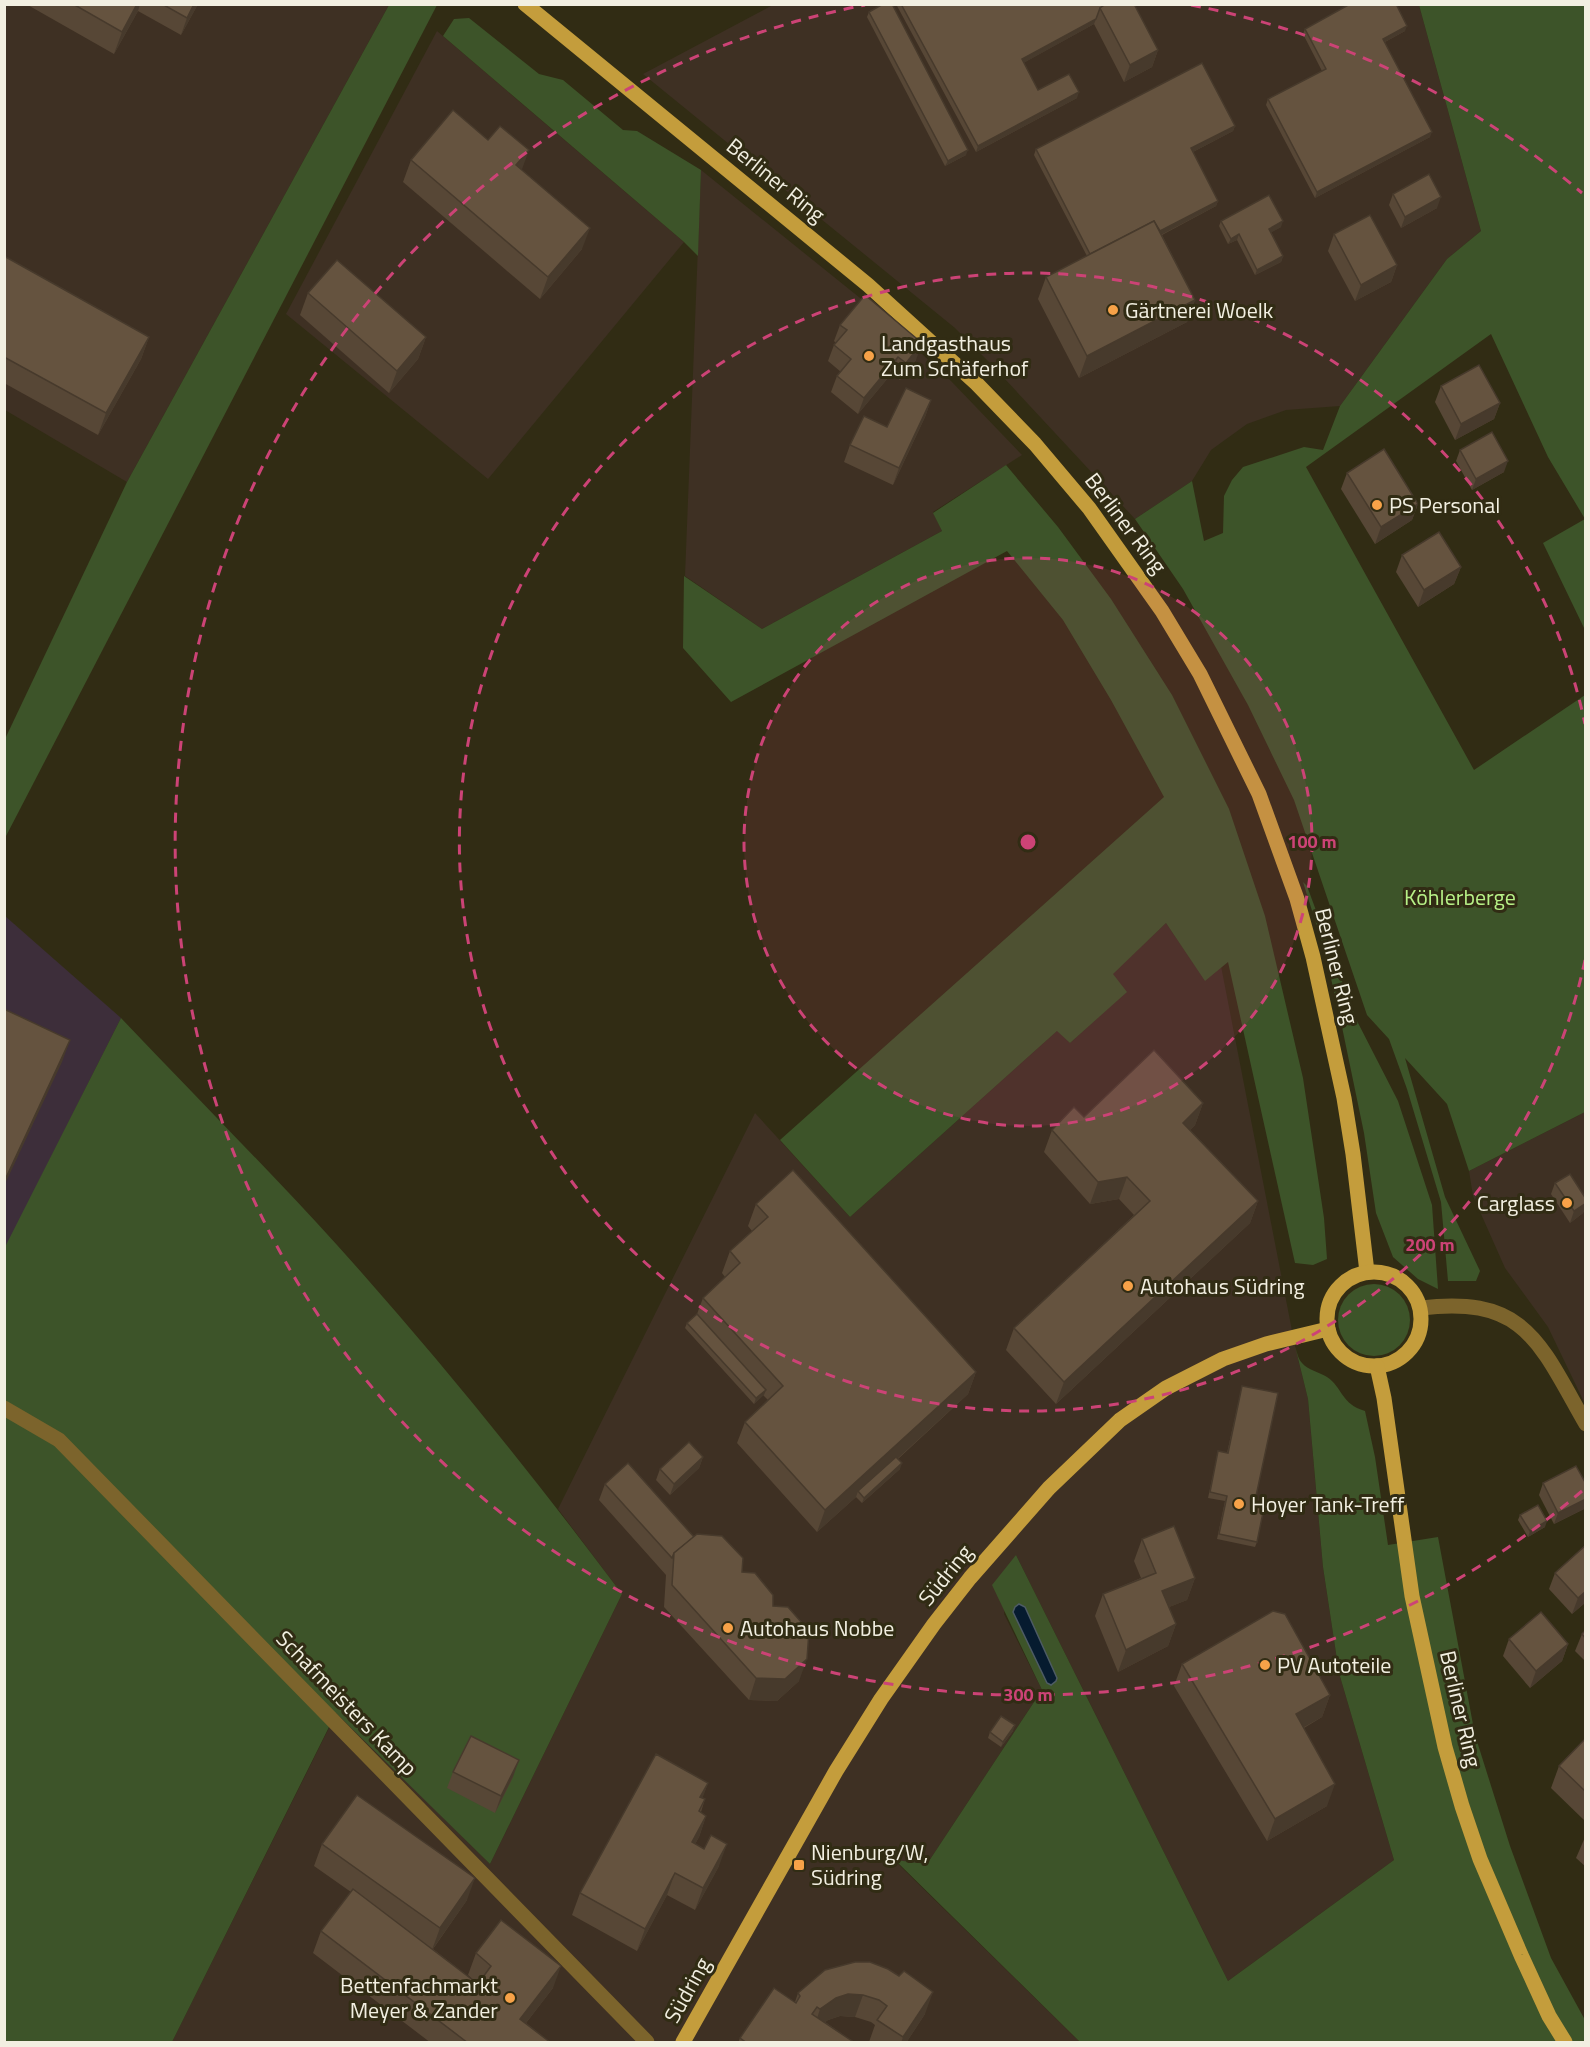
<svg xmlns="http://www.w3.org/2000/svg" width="1590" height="2047" font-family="'Titillium Web',sans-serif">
<rect width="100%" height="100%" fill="#312c14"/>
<g fill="#3e3023">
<polygon points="5,5 389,5 127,482 5,410"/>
<polygon points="773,5 1419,5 1481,231 1447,259 1340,406 1286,410 1247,424 1211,450 1192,481 1135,519 991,364 955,328 643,74"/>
<polygon points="437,31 684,242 488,479 286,314"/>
<polygon points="701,170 875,310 951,381 1022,455 933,512 942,531 762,629 685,576"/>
<polygon points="1166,923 1205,980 1221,966 1295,1346 1308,1399 1323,1567 1339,1673 1394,1860 1228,1981 1016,1555 1004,1614 1042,1690 927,1864 895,1861 1080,2042 172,2042 337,1712 490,1864 622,1594 558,1509 755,1113 850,1217 1058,1030 1070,1043 1126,992 1112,974"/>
<polygon points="1585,1112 1585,1404 1548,1327 1505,1268 1473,1196 1469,1171"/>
</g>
<polygon fill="#3d2e3a" points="5,916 121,1018 5,1249"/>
<g fill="#3d5429">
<polygon points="389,5 437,5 5,838 5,739 127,482"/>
<polygon points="1419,5 1586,5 1585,630 1543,543 1585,519 1548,457 1491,334 1306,467 1474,770 1585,695 1585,1112 1469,1171 1447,1104 1405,1058 1445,1197 1480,1271 1476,1281 1448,1281 1441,1202 1407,1089 1389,1039 1367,1015 1294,800 1248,705 1183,589 1135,519 1192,481 1204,541 1223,533 1224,496 1232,480 1243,467 1304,447 1323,450 1340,406 1447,259 1481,231"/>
<polygon points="469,18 539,74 563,80 623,130 637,131 701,170 698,256 684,242 443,36 454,19"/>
<polygon points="1006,465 1058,527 1111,599 1172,695 1229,809 1265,916 1303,1078 1324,1218 1327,1259 1313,1265 1295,1263 1228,962 1205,981 1166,923 1113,974 1127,992 1070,1043 1057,1031 850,1217 780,1140 1164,797 1111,700 1063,620 1007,551 731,702 683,648 684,576 762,629 942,531 933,513"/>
<polygon points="1303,882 1307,886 1356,1019 1398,1101 1432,1205 1438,1289 1418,1279 1393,1257 1376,1213 1364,1133 1342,1027 1325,952"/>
<path d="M121,1018C193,1094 267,1168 337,1245C438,1357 532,1474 622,1594L490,1864L336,1713L172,2042H5L4,1249Z"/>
<circle cx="1374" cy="1320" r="36"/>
<path d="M1295,1346C1297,1352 1298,1359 1302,1363C1308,1370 1319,1372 1327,1377C1343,1388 1341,1404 1365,1411L1375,1457L1388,1545L1438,1537L1475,1735L1510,1846L1551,1958L1585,2020V2042H1080L895,1860L927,1864L1042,1690L992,1585L1016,1555L1228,1981L1394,1860L1339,1673L1323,1567L1308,1399Z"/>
</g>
<polygon fill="#061b2f" stroke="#4d5b64" stroke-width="1.5" points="1019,1604 1025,1607 1057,1678 1056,1681 1051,1685 1047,1683 1013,1612 1015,1607"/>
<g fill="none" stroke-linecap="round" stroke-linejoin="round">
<g stroke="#7c642c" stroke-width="15">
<path d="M1421,1308C1526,1295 1540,1344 1586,1424"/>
<polyline points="4,1408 59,1440 647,2042"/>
</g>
<g stroke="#c49d3c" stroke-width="15">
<polyline points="525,4 868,285 977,384 1035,444 1089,508 1162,611 1200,674 1259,794 1297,899 1313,957 1344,1098 1353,1154 1367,1272"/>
<circle cx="1374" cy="1319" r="47"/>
<polyline points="1377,1366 1384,1398 1412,1596 1445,1747 1462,1806 1480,1859 1521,1955 1549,2016 1565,2042"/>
<polyline points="683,2042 836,1771 881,1699 934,1624 970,1578 1049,1488 1120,1420 1166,1388 1223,1359 1266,1344 1328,1329"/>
</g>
</g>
<g fill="#574736">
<polygon points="26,4 198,4 181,35 138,11 114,54"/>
<polygon points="896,4 1134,4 1158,50 1152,67 1124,82 1094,24 1023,63 1038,90 1077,98 976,152"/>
<polygon points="869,12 966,155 945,166 867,17"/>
<polygon points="1305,29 1405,31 1385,42 1430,137 1315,198 1266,105 1268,99 1322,71 1303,34"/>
<polygon points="1235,126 1233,131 1193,152 1218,201 1216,206 1162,235 1195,300 1187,322 1079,378 1038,299 1046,277 1087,256 1034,155 1036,149"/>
<polygon points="411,160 522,170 582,249 540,299 403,182"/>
<polygon points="1393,194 1437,208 1401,228 1389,205"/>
<polygon points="1221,221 1281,227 1271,232 1283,256 1281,262 1255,275 1237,240 1228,244 1219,226"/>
<polygon points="1334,234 1397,265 1391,282 1355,301 1328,251"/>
<polygon points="4,256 149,337 141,359 98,435 4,383"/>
<polygon points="308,293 426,337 418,359 389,393 300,315"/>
<polygon points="840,325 916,360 900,380 892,373 858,414 831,392 837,376 841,372 828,361 834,345 836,343 834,341"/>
<polygon points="1441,386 1500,403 1494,419 1455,440 1435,402"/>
<polygon points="931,400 925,417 893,485 844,462 850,445 887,427"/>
<polygon points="1460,450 1504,472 1472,490 1456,461"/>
<polygon points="1347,473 1418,504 1412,520 1375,544 1341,489"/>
<polygon points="1402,555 1461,567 1454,584 1418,607 1396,572"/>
<polygon points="1203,1103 1195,1125 1190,1130 1258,1201 1250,1223 1056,1404 1006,1350 1014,1328 1134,1215 1119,1199 1090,1204 1044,1152 1052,1130 1084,1117"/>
<polygon points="1555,1183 1586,1199 1586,1206 1583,1213 1570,1223 1551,1194"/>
<polygon points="756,1204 976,1372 968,1394 898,1459 900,1469 862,1503 856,1497 817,1532 737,1443 745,1422 768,1400 763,1395 754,1404 685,1328 687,1323 697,1314 703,1298 725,1277 722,1273 730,1251 752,1231 748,1226"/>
<polygon points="1242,1386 1255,1501 1257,1542 1255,1547 1217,1539 1225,1501 1208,1498 1218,1451 1227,1453"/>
<polygon points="703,1457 699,1468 670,1495 656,1480 660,1469"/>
<polygon points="1543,1483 1586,1484 1586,1508 1554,1524 1539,1495"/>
<polygon points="605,1484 694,1537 742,1572 773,1606 799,1681 777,1701 749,1700 664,1607 666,1575 599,1500"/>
<polygon points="1520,1515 1545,1527 1528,1537 1518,1520"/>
<polygon points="1142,1539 1195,1578 1187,1600 1169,1607 1176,1624 1168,1646 1118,1672 1095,1616 1103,1594 1141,1578 1134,1561"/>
<polygon points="1586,1545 1586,1602 1572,1614 1549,1589 1555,1573"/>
<polygon points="1586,1630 1586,1662 1575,1651 1582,1634"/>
<polygon points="1509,1639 1568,1644 1562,1661 1530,1688 1503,1656"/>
<polygon points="1182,1664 1330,1695 1322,1717 1304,1728 1327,1806 1267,1841 1174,1686"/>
<polygon points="1013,1731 1001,1747 988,1738 990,1732"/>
<polygon points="1586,1738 1586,1822 1551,1788 1559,1766"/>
<polygon points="453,1772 513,1777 495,1813 447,1788"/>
<polygon points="708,1783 702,1798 705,1799 701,1812 706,1816 699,1837 695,1844 719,1866 695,1910 667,1895 637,1951 572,1915 580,1893"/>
<polygon points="1586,1835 1586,1867 1576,1858"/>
<polygon points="322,1844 467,1900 433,1949 478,1984 468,1975 476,1953 553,1988 526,2023 551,2043 431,2043 313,1953 321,1931 351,1892 314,1866"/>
<polygon points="825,1970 925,2014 906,2043 870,2043 869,2042 875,2025 871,2022 855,2017 840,2016 828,2020 825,2022 855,2043 738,2043 740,2038 795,2002 798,1993"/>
</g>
<g fill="#473a2c">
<polygon points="137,4 140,4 138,11 114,54 122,32"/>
<polygon points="194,4 198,4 181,35 187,18"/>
<polygon points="1096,19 1094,24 1020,65 1022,59"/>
<polygon points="1407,26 1405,31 1381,44 1383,39"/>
<polygon points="1158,50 1152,67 1124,82 1130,65"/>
<polygon points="1079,92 1077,98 976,152 978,146"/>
<polygon points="1235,126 1233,131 1189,154 1191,148"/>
<polygon points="1432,132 1430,137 1315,198 1317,192"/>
<polygon points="529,150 521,172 516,165"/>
<polygon points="968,150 966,155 945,166 948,161"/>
<polygon points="1441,197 1437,208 1401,228 1405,217"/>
<polygon points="1218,201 1216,206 1094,270 1096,265"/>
<polygon points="1283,221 1281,227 1267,235 1269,229"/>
<polygon points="590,228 582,249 540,299 548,277"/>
<polygon points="1239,234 1237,240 1228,244 1231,239"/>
<polygon points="1283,256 1281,262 1255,275 1257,270"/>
<polygon points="1397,265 1391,282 1355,301 1361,285"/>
<polygon points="1195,300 1187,322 1079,378 1087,356"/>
<polygon points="149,337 141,359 98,435 106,413"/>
<polygon points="426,337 418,359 389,393 397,371"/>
<polygon points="922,343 916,360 900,380 906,363"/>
<polygon points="898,357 892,373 858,414 864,398"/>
<polygon points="931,400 925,417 893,485 899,468"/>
<polygon points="1500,403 1494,419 1455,440 1461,424"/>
<polygon points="1508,461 1504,472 1472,490 1476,479"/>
<polygon points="1418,504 1412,520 1375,544 1381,527"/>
<polygon points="1461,567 1454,584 1418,607 1424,590"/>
<polygon points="70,1040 62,1062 4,1186 4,1182"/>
<polygon points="1203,1103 1195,1125 1175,1145 1183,1123"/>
<polygon points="1127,1177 1119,1199 1090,1204 1098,1182"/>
<polygon points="1258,1201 1250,1223 1056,1404 1064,1382"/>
<polygon points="1586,1203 1586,1206 1583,1213 1570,1223 1574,1211"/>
<polygon points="976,1372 968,1394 860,1493 858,1491 856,1497 817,1532 825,1510"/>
<polygon points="766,1390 764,1395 754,1404 756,1398"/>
<polygon points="703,1457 699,1468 670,1495 674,1484"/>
<polygon points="902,1463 900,1469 862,1503 864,1498"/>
<polygon points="1586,1499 1586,1508 1554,1524 1558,1513"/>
<polygon points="1547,1521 1545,1527 1528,1537 1530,1531"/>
<polygon points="1195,1578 1187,1600 1154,1613 1162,1591"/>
<polygon points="1586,1591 1586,1602 1572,1614 1578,1598"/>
<polygon points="1176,1624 1168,1646 1118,1672 1126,1650"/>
<polygon points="1568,1644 1562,1661 1530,1688 1536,1671"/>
<polygon points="807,1659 799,1681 777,1701 749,1700 756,1678"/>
<polygon points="1330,1695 1322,1717 1288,1736 1296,1714"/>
<polygon points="1015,1725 1013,1731 1001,1747 1003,1742"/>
<polygon points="519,1760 513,1777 495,1813 501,1796"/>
<polygon points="708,1783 700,1805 700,1797"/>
<polygon points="1335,1784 1327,1806 1267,1841 1275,1819"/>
<polygon points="706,1816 699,1837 684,1864 692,1842"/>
<polygon points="727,1844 719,1866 695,1910 703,1888"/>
<polygon points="675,1873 667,1895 637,1951 645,1929"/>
<polygon points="475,1878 467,1900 432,1950 440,1928"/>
<polygon points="561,1966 553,1988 512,2041 520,2019"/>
<polygon points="933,1992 925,2014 906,2043 901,2043 903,2037"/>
<polygon points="848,1994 863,1995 855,2017 840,2016 828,2020 813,2031 820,2009 836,1998"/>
</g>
<g fill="#65533f" stroke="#473a2c" stroke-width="1.5">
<polygon points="73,4 137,4 122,32"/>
<polygon points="162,4 194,4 187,18"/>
<polygon points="883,4 892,4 968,150 948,161 869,12"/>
<polygon points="901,4 1106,4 1100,8 1096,19 1022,59 1038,90 1069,74 1079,92 978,146"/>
<polygon points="1106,4 1134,4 1158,50 1130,65 1100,8"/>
<polygon points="1350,4 1396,4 1407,26 1383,39 1432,132 1317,192 1268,99 1326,69 1305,29"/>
<polygon points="1202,63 1235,126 1191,148 1218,201 1160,231 1154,221 1090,254 1036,149"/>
<polygon points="453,110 488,140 500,126 529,150 516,165 590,228 548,277 411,160"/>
<polygon points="1429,174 1441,197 1405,217 1393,194"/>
<polygon points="1269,195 1283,221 1269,229 1283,256 1257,270 1239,234 1231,239 1221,221"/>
<polygon points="1370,215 1397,265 1361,285 1334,234"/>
<polygon points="1154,221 1195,300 1087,356 1046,277"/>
<polygon points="4,256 149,337 106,413 4,357"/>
<polygon points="337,260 426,337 397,371 308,293"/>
<polygon points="865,295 922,343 906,363 898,357 864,398 837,376 851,359 834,345 847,330 840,325"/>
<polygon points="1479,365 1500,403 1461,424 1441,386"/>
<polygon points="906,388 931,400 899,468 850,445 864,416 887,427"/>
<polygon points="1492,432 1508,461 1476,479 1460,450"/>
<polygon points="1384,449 1418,504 1381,527 1347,473"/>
<polygon points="1439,532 1461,567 1424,590 1402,555"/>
<polygon points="4,1009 70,1040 4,1182"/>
<polygon points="1154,1050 1203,1103 1183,1123 1258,1201 1064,1382 1014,1328 1150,1201 1127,1177 1098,1182 1052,1130 1074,1107 1084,1117"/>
<polygon points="793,1170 976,1372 825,1510 745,1422 783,1386 703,1298 740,1263 730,1251 768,1217 756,1204"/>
<polygon points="1570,1174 1586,1199 1586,1203 1574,1211 1555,1183"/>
<polygon points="697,1314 766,1390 756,1398 687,1323"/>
<polygon points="1242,1386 1278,1393 1255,1501 1265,1503 1257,1542 1219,1534 1227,1496 1210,1492 1218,1451 1228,1453"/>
<polygon points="689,1442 703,1457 674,1484 660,1469"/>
<polygon points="896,1457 902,1463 864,1498 858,1491"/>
<polygon points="628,1463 694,1537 674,1553 672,1558 605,1484"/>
<polygon points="1576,1466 1586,1484 1586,1499 1558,1513 1543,1483"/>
<polygon points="1538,1505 1547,1521 1530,1531 1520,1515"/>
<polygon points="1174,1526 1195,1578 1162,1591 1176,1624 1126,1650 1103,1594 1156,1573 1142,1539"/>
<polygon points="697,1534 722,1536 743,1558 742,1572 755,1573 773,1595 773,1606 788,1607 809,1631 807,1659 785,1679 756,1678 672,1585 674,1553"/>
<polygon points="1586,1545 1586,1591 1578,1598 1555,1573"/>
<polygon points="1273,1611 1285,1614 1330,1695 1296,1714 1335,1784 1275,1819 1182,1664"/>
<polygon points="1541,1612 1568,1644 1536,1671 1509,1639"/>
<polygon points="1586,1630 1586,1639 1582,1634"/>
<polygon points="1001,1716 1015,1725 1003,1742 990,1732"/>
<polygon points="471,1736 519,1760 501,1796 453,1772"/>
<polygon points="1586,1738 1586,1792 1559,1766"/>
<polygon points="656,1754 708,1783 700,1797 705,1799 699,1811 706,1816 692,1842 704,1849 711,1835 727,1844 703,1888 675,1873 645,1929 580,1893"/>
<polygon points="357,1795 475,1878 440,1928 322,1844"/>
<polygon points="353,1889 478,1984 491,1966 476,1953 501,1920 561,1966 520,2019 551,2043 468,2043 321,1931"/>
<polygon points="855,1962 870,1962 888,1969 899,1976 904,1971 933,1992 903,2037 877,2020 887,2006 879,2000 863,1995 848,1994 836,1998 820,2009 817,2007 812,2014 855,2043 747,2043 740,2038 774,1988 796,2003 800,1996 798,1993 825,1970"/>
</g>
<circle cx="1028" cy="842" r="284" fill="#cc4376" fill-opacity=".12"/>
<g fill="none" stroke="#cc4376" stroke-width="3" stroke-dasharray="10 8">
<circle cx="1028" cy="842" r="284"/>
<path d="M1585 960A569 569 0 1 1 1585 724"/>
<path d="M1582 1491A853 853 0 1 1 865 5M1191 5A853 853 0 0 1 1582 193"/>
</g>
<g fill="#f7a248" stroke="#312c14" stroke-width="2">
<circle cx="1113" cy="310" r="6"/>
<circle cx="869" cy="356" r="6"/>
<circle cx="1377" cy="505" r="6"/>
<circle cx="1567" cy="1203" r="6"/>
<circle cx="1128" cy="1286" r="6"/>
<circle cx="1239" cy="1504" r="6"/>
<circle cx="728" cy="1628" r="6"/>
<circle cx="1265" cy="1665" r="6"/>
<rect x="793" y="1859" width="12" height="12" rx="3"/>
<circle cx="510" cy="1998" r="6"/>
</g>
<g text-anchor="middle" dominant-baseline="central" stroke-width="6" stroke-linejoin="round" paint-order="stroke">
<g font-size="22" fill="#f2efe1" stroke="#312c14">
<text transform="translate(776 180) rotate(39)">Berliner Ring</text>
<text transform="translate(1126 523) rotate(53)">Berliner Ring</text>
<text transform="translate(1337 966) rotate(76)">Berliner Ring</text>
<text transform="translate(945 1575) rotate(-51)">Südring</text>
<text transform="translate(347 1703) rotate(46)">Schafmeisters Kamp</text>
<text transform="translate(1461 1709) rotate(77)">Berliner Ring</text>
<text transform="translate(687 1990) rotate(-61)">Südring</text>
</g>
<g font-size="22" fill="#f2efe1" stroke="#312c14" text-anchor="start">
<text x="1125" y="310">Gärtnerei Woelk</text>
<text x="881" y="343">Landgasthaus<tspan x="881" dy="25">Zum Schäferhof</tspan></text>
<text x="1389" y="505">PS Personal</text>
<text x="1555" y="1203" text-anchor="end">Carglass</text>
<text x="1140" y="1286">Autohaus Südring</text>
<text x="1251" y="1504">Hoyer Tank-Treff</text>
<text x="740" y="1628">Autohaus Nobbe</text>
<text x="1277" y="1665">PV Autoteile</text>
<text x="811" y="1852">Nienburg/W,<tspan x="811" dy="25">Südring</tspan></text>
<text x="498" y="1985" text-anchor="end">Bettenfachmarkt<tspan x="498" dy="25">Meyer &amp; Zander</tspan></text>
</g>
<g font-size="22" fill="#b7f187" stroke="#312c14">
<text x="1460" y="897">Köhlerberge</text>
</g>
</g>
<circle cx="1028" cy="842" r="9" fill="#cc4376" stroke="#312c14" stroke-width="3"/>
<g font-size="18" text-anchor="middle" font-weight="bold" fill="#cc4376" stroke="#312c14" stroke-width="6" stroke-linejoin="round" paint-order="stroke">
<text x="1312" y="848">100 m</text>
<text x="1430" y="1251">200 m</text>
<text x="1028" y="1701">300 m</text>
</g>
<rect width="1590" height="2047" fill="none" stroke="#f2efe1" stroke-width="12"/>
</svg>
